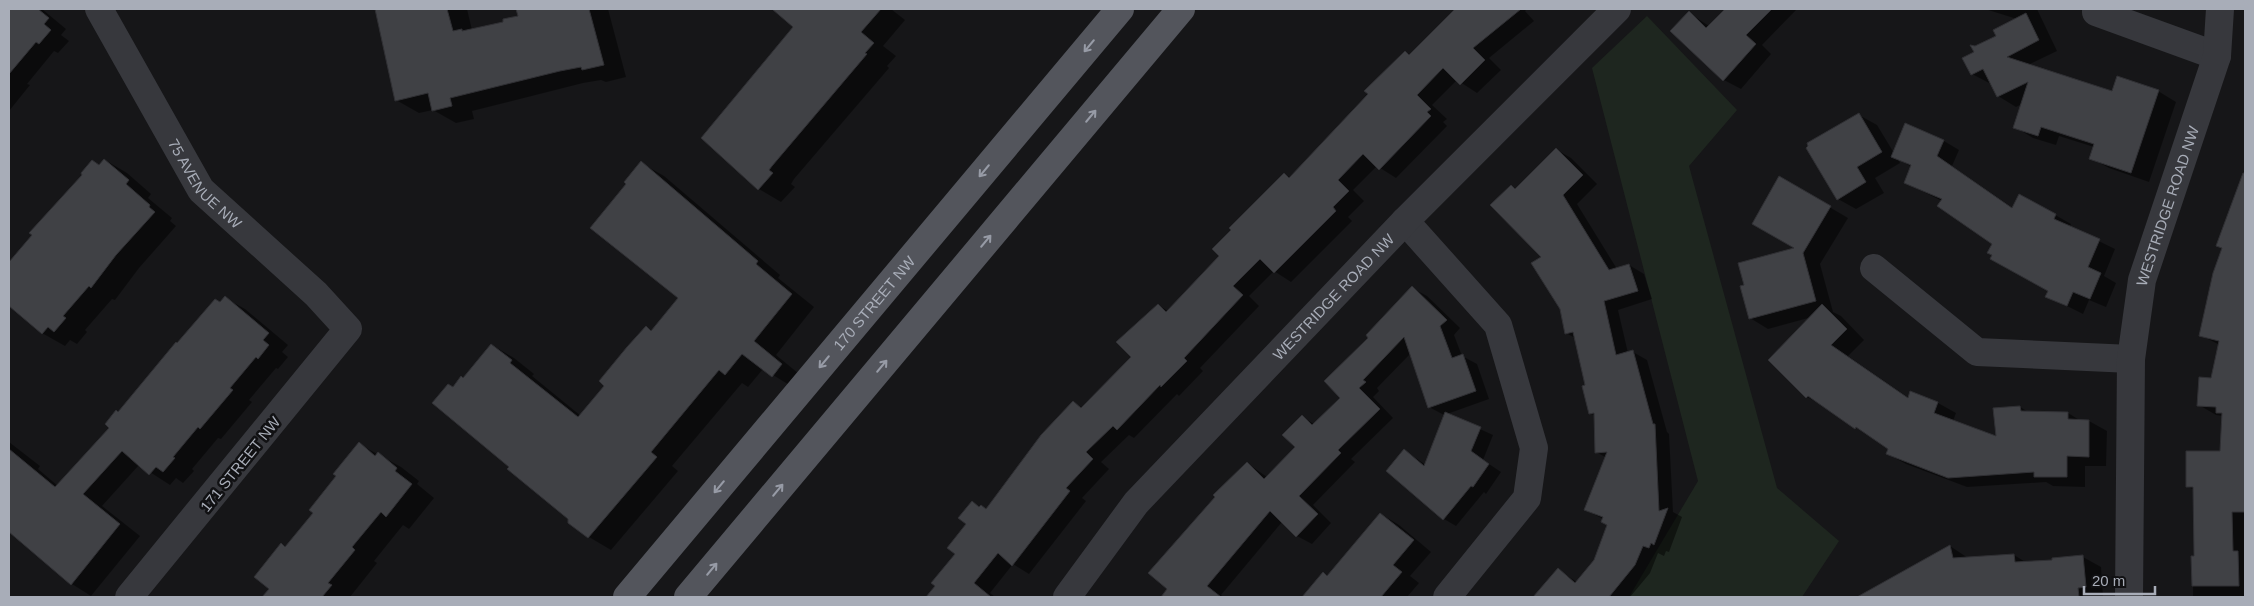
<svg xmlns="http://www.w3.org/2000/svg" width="2254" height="606" font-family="Arial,sans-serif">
<rect width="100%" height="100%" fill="#161618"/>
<polygon fill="#1e261f" points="1647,16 1737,110 1689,166 1777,488 1839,541 1802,597 1629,597 1698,481 1592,68"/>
<g fill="#0007">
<polygon points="9,9 42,9 66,29 61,35 69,41 58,53 54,51 27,84 30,85 9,111"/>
<polygon points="375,9 467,9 472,30 505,23 519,17 517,9 608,9 626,77 606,82 601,80 583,83 472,111 474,119 456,123 433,110 419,113 396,100"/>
<polygon points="773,9 891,9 905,20 883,46 896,56 887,66 889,68 794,179 791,184 795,187 781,202 759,189 703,137 795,27"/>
<polygon points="1457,9 1527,9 1525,11 1534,21 1489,58 1501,70 1477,93 1457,80 1432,105 1447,119 1443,122 1447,126 1396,178 1377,166 1353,190 1364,201 1348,217 1352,221 1291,282 1274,271 1249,296 1259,306 1200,368 1203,371 1179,396 1177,394 1134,438 1129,435 1101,462 1109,469 1082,498 1086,501 1029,574 1013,564 990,593 995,597 927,597 957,554 967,524 972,503 986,510 1074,403 1083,408 1133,357 1158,305 1168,311 1220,256 1284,174 1291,178 1405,52 1411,55"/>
<polygon points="1727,9 1797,9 1762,45 1771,54 1741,89 1724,80 1672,31 1689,13 1709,26"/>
<polygon points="1985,9 2037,9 2057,51 2028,65 2112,93 2158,91 2176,102 2149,182 2109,168 2091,158 2094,147 2059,136 2056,145 2033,138 2015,127 2022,104 2016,107 1998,96 1991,84 1972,74 1976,52 1998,37 2017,19"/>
<polygon points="1859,115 1877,125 1894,153 1944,141 1959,150 1952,166 2013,208 2020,195 2071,224 2070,227 2115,249 2104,276 2116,283 2106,307 2089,300 2083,314 2047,296 2050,291 1942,201 1906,183 1912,167 1898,159 1900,163 1875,178 1884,193 1856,209 1838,199"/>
<polygon points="1557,150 1571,158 1597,184 1577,204 1617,269 1629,265 1644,274 1652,299 1618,310 1628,353 1633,352 1647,360 1667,432 1669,434 1673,512 1682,517 1669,552 1666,551 1664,556 1658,553 1650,573 1630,597 1534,597 1558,570 1577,582 1595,561 1608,525 1603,519 1586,510 1607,458 1596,452 1595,416 1590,413 1587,386 1575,338 1566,333 1561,308 1543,257 1512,186 1516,189"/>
<polygon points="105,160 127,173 151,194 148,198 172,218 170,221 176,226 139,268 115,300 112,299 85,330 87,332 77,344 70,340 65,346 42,333 9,305 9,262 84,174 92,161 100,166"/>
<polygon points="641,163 664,176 780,275 778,278 814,307 776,355 804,378 796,389 763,369 748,387 742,383 672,466 678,471 611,550 589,537 509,469 511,467 464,379 492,345 514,358 534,374 532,376 581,416 606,386 646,327 652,331 680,298 627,184"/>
<polygon points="2245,168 2245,597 2193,597 2194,490 2187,486 2221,453 2223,416 2216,415 2199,405 2212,379 2220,345 2200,335 2223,248 2218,245"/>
<polygon points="1780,178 1848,218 1820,264 1833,312 1841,316 1864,340 1848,356 1909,398 1938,403 1956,413 1953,421 1997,438 2020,407 2030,413 2068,413 2081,421 2089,421 2107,431 2106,466 2085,466 2085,487 2053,486 2046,482 1967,487 1906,464 1888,454 1890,449 1826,407 1807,397 1770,360 1812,317 1768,329 1750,318 1797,249"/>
<polygon points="1412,288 1427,296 1460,328 1454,335 1462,356 1477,364 1489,399 1447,414 1493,435 1483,460 1501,472 1486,494 1484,492 1456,526 1444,519 1405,451 1426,465 1444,415 1429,407 1411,353 1377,388 1379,391 1373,397 1393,418 1351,459 1355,462 1313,505 1331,523 1312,544 1297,536 1282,522 1221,595 1224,597 1162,597 1247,463 1267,477 1297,447 1302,417 1314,424 1342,398 1370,338"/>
<polygon points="225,298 245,309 288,345 282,352 288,357 278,369 276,368 249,400 252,402 221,439 218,438 192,469 194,471 183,483 176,478 170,485 139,465 102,506 140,536 91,596 72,584 44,562 46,560 9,531 9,442 40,466 38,469 58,486 111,428 119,414 178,345"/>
<polygon points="359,444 401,467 419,481 417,484 434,498 409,529 403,525 374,561 377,563 350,597 271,597 266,594 270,589 286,548 315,513"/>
<polygon points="1381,514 1399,525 1431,552 1410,576 1419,583 1407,597 1303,597 1323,574 1328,577"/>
<polygon points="1950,546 1968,558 2014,555 2027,563 2053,562 2053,559 2083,557 2101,567 2103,597 1868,597 1873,590"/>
</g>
<g fill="#404145" stroke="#303034">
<polygon points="9,9 38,9 49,18 44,24 51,30 39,44 36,42 9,74"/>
<polygon points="375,9 447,9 453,31 462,29 462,31 503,22 503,19 518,16 516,9 589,9 604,65 582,70 581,67 560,71 450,98 452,106 432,111 428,93 395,101"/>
<polygon points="772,9 881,9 861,32 874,43 865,53 867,54 772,166 769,170 773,173 758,190 701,138 793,27"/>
<polygon points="1455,9 1521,9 1473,48 1485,60 1460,85 1443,68 1417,95 1431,109 1427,112 1431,116 1379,170 1363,154 1338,180 1349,191 1333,207 1336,211 1274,273 1260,259 1233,286 1243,295 1184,358 1187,361 1161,387 1160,385 1117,430 1113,426 1086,452 1093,459 1066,488 1070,491 1012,566 998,553 974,583 991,597 926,597 935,586 931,583 955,554 947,548 966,524 958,518 972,501 979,507 981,505 986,509 1041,435 1073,401 1081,408 1131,357 1116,342 1158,304 1166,312 1219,256 1212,249 1231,230 1229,228 1284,173 1289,178 1368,94 1364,91 1405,51 1409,55"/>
<polygon points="1725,9 1772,9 1746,35 1756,44 1723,81 1670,31 1689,11 1706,28"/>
<polygon points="2026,13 2039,40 2007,57 2112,91 2117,76 2159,90 2131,173 2089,159 2094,144 2041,127 2038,136 2013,128 2028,82 1997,97 1983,69 1971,75 1962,58 1974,52 1970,45 1975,46 1996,36 1993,30"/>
<polygon points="1859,113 1882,152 1857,167 1866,182 1837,200 1806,148 1808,146 1807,143"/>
<polygon points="1905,123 1944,140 1937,156 2012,208 2019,194 2056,214 2054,219 2100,239 2088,267 2101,273 2090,299 2073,292 2067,306 2045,297 2048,291 1990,259 1992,255 1987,253 1992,244 1937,206 1942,199 1904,183 1911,165 1891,157"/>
<polygon points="1556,148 1583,175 1563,195 1609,270 1629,264 1638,291 1604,301 1616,355 1633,350 1653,424 1655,424 1659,511 1668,508 1654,545 1651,543 1649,548 1643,546 1635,565 1609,597 1533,597 1558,568 1575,583 1594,560 1607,525 1601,522 1603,517 1584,510 1607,452 1595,453 1594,413 1589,414 1582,386 1585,385 1573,332 1565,334 1560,309 1531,263 1541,257 1490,205 1511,185 1515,189"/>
<polygon points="104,159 129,180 126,184 150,205 149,207 155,212 116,255 91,288 89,286 63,316 66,318 54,332 48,327 42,334 9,306 9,262 32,235 29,233 82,175 81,173 92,160 99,165"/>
<polygon points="641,161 758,261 756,264 792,294 754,341 782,364 772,377 742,354 725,375 719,370 651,452 657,457 588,538 568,523 568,519 507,469 509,467 432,403 448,384 453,387 461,376 463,378 491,344 512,360 510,363 578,417 604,386 599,381 627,347 646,326 651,331 678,298 590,228 626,184 624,182"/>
<polygon points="2243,173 2245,173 2245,512 2232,512 2233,551 2238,551 2239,586 2192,586 2191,556 2194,556 2193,487 2186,487 2186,451 2220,451 2222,413 2216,413 2216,407 2197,406 2199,377 2211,378 2219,341 2199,336 2213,273 2222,248 2216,246"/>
<polygon points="1779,176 1831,206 1803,253 1816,301 1749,319 1740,286 1744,285 1738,263 1794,248 1752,224"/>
<polygon points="1412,286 1447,320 1440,326 1452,358 1463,354 1476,391 1428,408 1404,337 1363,380 1366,382 1359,388 1380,409 1338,450 1341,453 1299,496 1318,514 1296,537 1270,511 1207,586 1221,597 1161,597 1167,589 1148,573 1215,497 1213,495 1247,462 1264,479 1295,447 1282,435 1302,415 1312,425 1340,398 1324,381 1368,338 1366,335"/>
<polygon points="225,296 269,333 263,340 269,345 258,359 256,357 230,388 233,390 200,429 198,427 173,457 175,458 163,472 156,467 149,475 122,451 83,494 120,524 71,585 9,532 9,449 55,487 109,428 105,424 116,410 118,412 176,342 177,343 215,299 220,302"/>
<polygon points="1822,304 1847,329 1831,345 1908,398 1910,391 1938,402 1934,413 1996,436 1993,408 2020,406 2021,411 2068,412 2068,419 2089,420 2089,457 2067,456 2067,477 2034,477 2034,472 1948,478 1886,454 1888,449 1856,427 1855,429 1808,396 1806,398 1768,360"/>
<polygon points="1445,412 1481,427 1471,451 1489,464 1473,487 1471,486 1443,520 1386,471 1404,449 1424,466"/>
<polygon points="359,442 375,456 378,452 397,468 395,471 412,484 386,517 381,512 352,547 355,550 328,583 332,585 322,597 262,597 269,589 254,577 281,543 285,547 313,513 309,510 336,476 333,474"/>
<polygon points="1380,513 1414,540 1393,565 1402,572 1381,597 1302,597 1323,572 1327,576"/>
<polygon points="1950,545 1953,558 2014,554 2015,562 2052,560 2052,558 2083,555 2086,587 2078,588 2079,597 1857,597"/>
</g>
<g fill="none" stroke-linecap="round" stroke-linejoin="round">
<g stroke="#37383d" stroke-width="28">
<path id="s1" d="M99,9L201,190L316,294L348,329L129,597"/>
<polyline points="2096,12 2217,56"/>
<polyline points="1405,221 1498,325 1534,448 1527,498 1447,597"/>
<polyline points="1874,268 1977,352 2131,359"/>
<path id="s2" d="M1067,597L1136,503L1405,221L1617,9"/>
<path id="s3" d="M2129,597L2131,359L2142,280L2217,56L2220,9"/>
</g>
<g stroke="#53555c" stroke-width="28">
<path id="s4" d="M627,597L1120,9"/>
<polyline points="688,597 1181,9"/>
</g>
</g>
<defs><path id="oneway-shaft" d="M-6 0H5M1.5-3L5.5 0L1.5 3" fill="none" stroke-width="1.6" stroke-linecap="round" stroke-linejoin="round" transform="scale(1.25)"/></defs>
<g stroke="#979ba6">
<use href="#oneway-shaft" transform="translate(1089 46) rotate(130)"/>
<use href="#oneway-shaft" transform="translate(1091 116) rotate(-50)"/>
<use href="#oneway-shaft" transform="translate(984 171) rotate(130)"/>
<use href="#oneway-shaft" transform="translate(986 241) rotate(-50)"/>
<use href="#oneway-shaft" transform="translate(824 362) rotate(130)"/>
<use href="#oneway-shaft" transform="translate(882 366) rotate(-50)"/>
<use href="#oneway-shaft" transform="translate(719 487) rotate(130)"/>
<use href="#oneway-shaft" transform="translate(778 490) rotate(-50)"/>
<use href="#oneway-shaft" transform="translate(712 569) rotate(-50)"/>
</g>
<g text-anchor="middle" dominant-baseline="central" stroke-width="5" stroke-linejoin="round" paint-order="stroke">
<g font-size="15" fill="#a8adb8" stroke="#111113">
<text stroke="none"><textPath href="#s1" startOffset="205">75 AVENUE NW</textPath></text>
<text stroke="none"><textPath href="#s3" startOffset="396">WESTRIDGE ROAD NW</textPath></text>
<text stroke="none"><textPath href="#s2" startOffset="402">WESTRIDGE ROAD NW</textPath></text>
<text stroke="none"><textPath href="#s4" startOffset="384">170 STREET NW</textPath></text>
<text transform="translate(240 464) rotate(-51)">171 STREET NW</text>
</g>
</g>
<rect width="2254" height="606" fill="none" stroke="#a8adb8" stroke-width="20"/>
<path d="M2084 586v8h71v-8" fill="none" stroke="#a8adb8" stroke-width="2.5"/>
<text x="2092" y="586" font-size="15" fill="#a8adb8" stroke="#111113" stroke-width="4" paint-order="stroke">20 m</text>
</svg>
